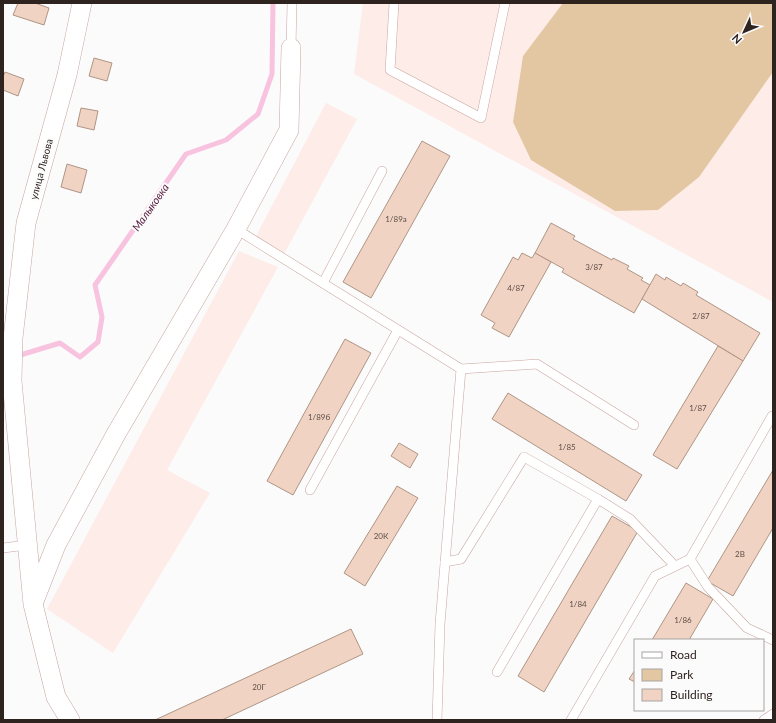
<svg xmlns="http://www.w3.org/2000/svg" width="776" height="723" font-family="Lato,sans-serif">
<rect width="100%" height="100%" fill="#fbfbfb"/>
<g fill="#feece8">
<polygon points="363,3 773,3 773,302 354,74"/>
<polygon points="326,103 357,119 283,256 254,240"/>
<polygon points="239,251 278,267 167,470 210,493 113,653 47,609"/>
</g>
<polygon fill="#e2c7a2" points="563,3 773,3 773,72 699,177 658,210 615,211 531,160 513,122 523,56"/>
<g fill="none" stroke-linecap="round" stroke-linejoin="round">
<polyline stroke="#f7c3de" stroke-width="5" points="17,356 60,343 80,357 98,342 102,317 95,285 186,154 226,140 258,114 272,74 273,3"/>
</g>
<g fill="#f0d3c2" stroke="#af9585">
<polygon points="18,3 35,3 49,8 44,25 13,15"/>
<polygon points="94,58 112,63 107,81 89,76"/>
<polygon points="5,72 24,79 18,96 3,90 3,77"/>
<polygon points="81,108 98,111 94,130 77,126"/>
<polygon points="422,141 450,156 371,298 343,282"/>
<polygon points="67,164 87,170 81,193 61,187"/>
<polygon points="551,223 575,236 573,239 612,260 613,258 629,266 627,269 643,278 641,280 650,285 634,313 562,272 564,269 535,253"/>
<polygon points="522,253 532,258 535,253 551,262 509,337 492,328 495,323 481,315 513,257 518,260"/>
<polygon points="656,274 665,280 666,277 681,286 683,283 698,292 696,295 760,333 743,361 642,299"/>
<polygon points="345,339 371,353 293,495 267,481"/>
<polygon points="718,346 743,361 677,469 653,455"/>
<polygon points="508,393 642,475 626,501 492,419"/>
<polygon points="399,443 418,454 410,468 391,456"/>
<polygon points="773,470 773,528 733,596 707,581"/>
<polygon points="397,486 418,498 365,586 344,573"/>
<polygon points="612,516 638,531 544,692 518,676"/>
<polygon points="686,583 713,599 689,640 652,640"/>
<polygon points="351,629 363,654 222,720 155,720"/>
<polygon points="635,670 635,682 629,679"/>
</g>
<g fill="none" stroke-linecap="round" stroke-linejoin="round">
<defs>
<g id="service">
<polyline points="394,3 390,70 481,118 505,3"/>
<polyline points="291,48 292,3"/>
<polyline points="236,229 461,369 440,624 437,720"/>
<polyline points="323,283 382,171"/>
<polyline points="461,369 537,364 634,425"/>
<polyline points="310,490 398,330"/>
<polyline points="3,548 27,545"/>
<polyline points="690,559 708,587 747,628 773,640"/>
<polyline points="445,562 461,559 524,457 598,499 630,519 675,566"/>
<polyline points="497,672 598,499"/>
<polyline points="571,720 655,576 690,559 772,416"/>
<polyline points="764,720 773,714"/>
</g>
<g id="minor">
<polyline points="34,601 56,545 116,434 236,229 289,130 291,48"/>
<polyline points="70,720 56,697 33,604 12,381 13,338 26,223 67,75 82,3"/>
</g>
</defs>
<use href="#service" stroke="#c7a6a0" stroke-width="10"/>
<use href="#minor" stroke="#c7a6a0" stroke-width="20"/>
<use href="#service" stroke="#fff" stroke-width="9"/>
<use href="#minor" stroke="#fff" stroke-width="19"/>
</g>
<g text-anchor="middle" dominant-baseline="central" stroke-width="4" stroke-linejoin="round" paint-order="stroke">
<g font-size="8" fill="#5f4f48">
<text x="396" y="219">1/89а</text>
<text x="594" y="267">3/87</text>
<text x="516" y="288">4/87</text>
<text x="701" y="316">2/87</text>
<text x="698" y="408">1/87</text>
<text x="319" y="417">1/89б</text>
<text x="567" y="447">1/85</text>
<text x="381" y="536">20К</text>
<text x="740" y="554">2В</text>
<text x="578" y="604">1/84</text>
<text x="683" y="620">1/86</text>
<text x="259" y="687">20Г</text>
</g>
<g font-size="10" fill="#2f2320" stroke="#fbfbfb">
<text transform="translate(41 169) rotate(-75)">улица Львова</text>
</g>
<g font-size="11" font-style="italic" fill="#52173b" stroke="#fbfbfb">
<text transform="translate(150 207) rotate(-55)">Малыковка</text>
</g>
</g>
<rect width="776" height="723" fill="none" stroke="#2f2320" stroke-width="8"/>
<rect x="634" y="639" width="130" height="72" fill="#fbfbfb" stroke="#a9a5a3"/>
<rect x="642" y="652" width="20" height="6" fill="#ffffff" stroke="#a9a5a3"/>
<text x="670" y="659" font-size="12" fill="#2f2320">Road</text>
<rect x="642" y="669" width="20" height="12" fill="#e2c7a2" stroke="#a9a5a3"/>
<text x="670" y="679" font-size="12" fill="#2f2320">Park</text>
<rect x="642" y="689" width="20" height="12" fill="#f0d3c2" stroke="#a9a5a3"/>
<text x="670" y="699" font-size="12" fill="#2f2320">Building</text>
<g transform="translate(744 32) rotate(226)" stroke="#fbfbfb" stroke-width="3" paint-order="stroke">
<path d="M0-3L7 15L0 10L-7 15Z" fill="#2f2320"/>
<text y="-6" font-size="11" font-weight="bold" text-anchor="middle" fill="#2f2320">N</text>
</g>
</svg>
